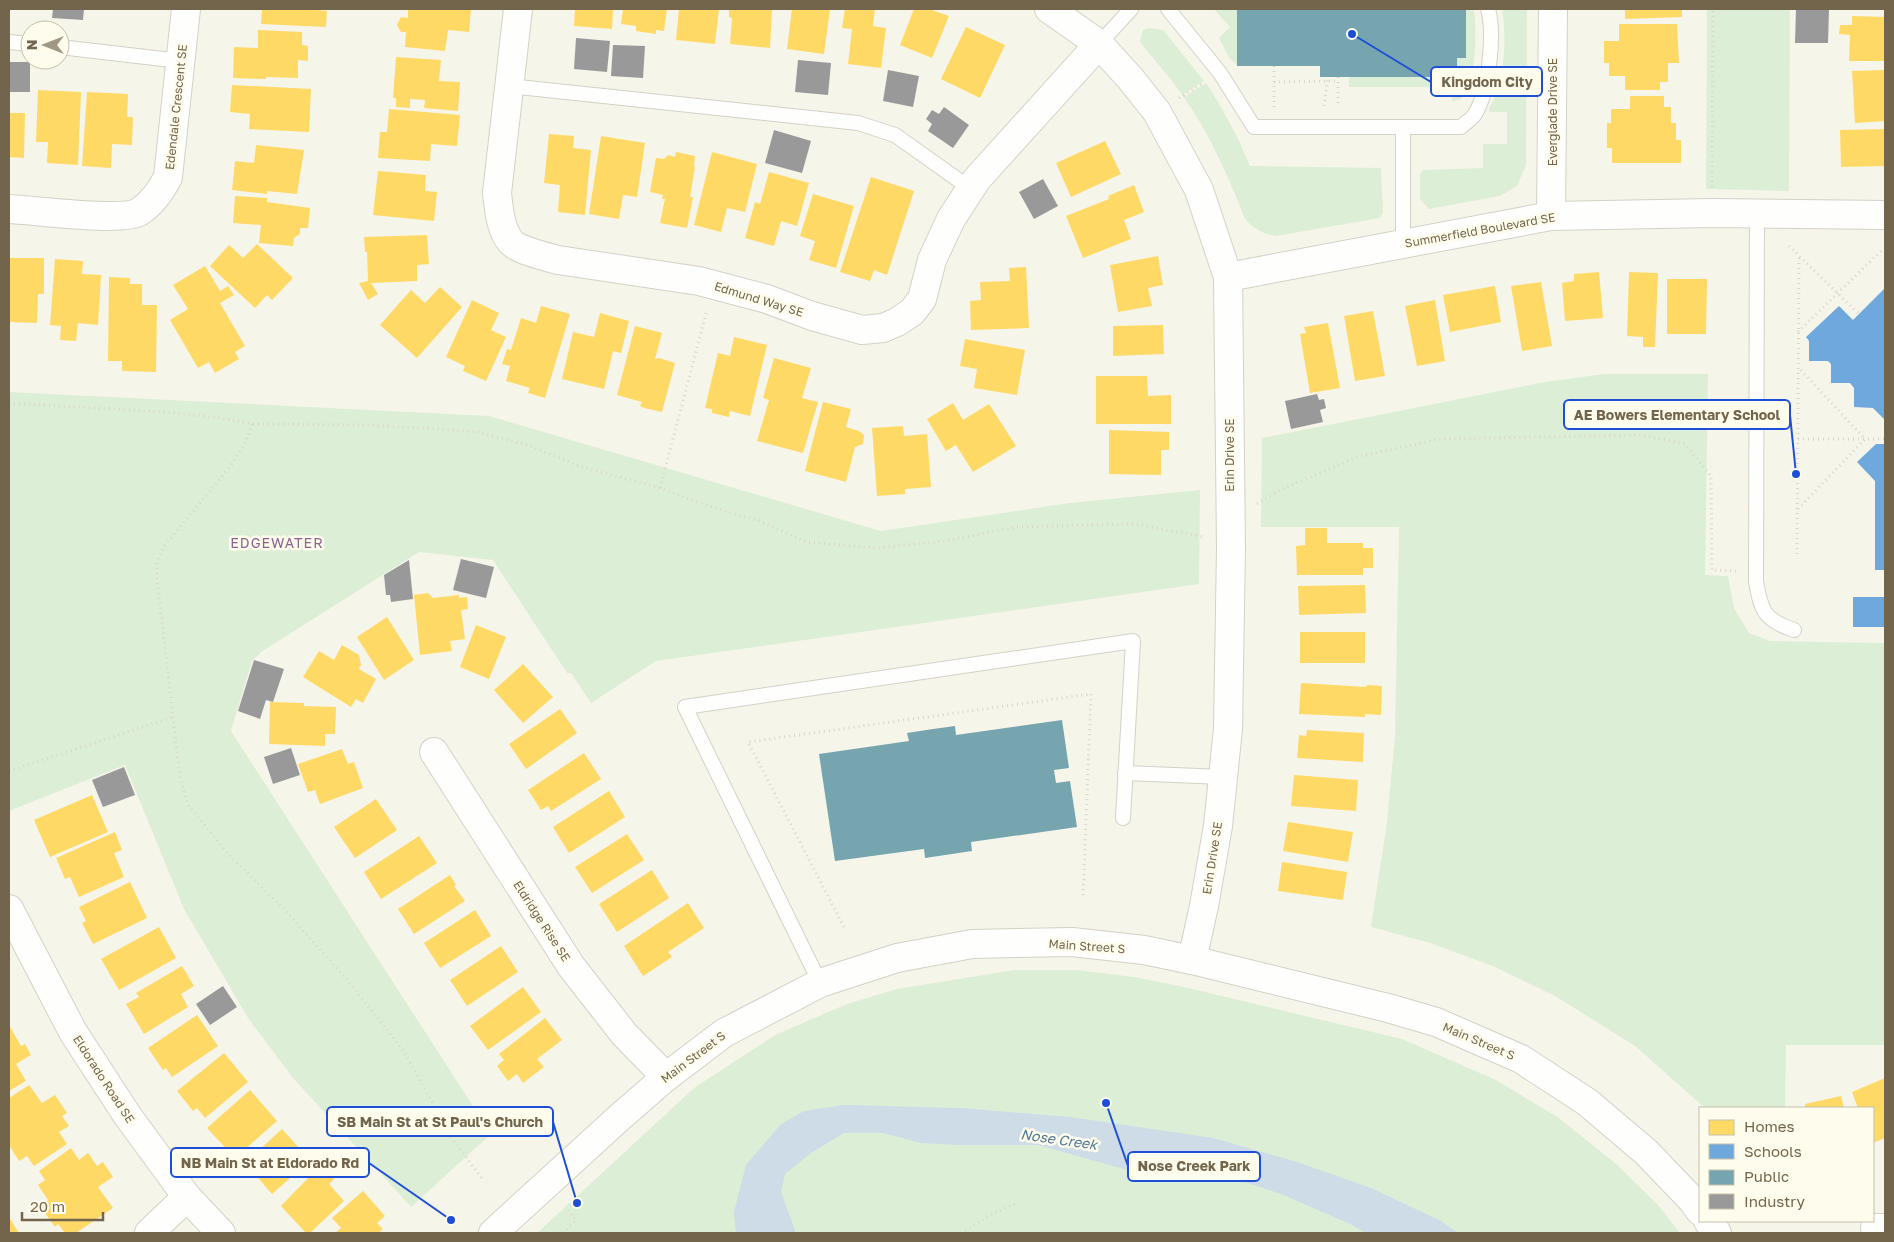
<svg xmlns="http://www.w3.org/2000/svg" width="1894" height="1242" font-family="'Golos Text',sans-serif">
<rect width="100%" height="100%" fill="#f6f5ea"/>
<g fill="#ddeed6">
<polygon points="1214,9 1237,9 1237,65 1228,56 1219,38 1230,27"/>
<path d="M1458,9H1474C1477,40 1477,71 1461,99L1452,102L1453,87L1457,82V58L1466,57V10Z"/>
<path d="M1502,9H1527L1526,165L1517,186L1500,196L1429,209L1420,199V174L1423,170L1483,168V144H1507V112H1490L1489,109C1505,79 1507,42 1502,9Z"/>
<polygon points="1707,9 1790,9 1789,191 1706,189"/>
<path d="M1149,28L1163,30L1168,36L1204,81L1184,94L1186,96L1206,83C1224,110 1238,137 1250,166L1381,168L1383,212L1380,218L1276,236C1263,234 1254,229 1245,219C1228,176 1210,134 1183,96C1170,77 1154,60 1140,42L1143,30Z"/>
<rect x="1349" y="77" width="90" height="10"/>
<polygon points="1604,374 1708,374 1705,575 1728,576 1734,608 1749,633 1770,641 1885,643 1885,1045 1786,1045 1785,1108 1705,1108 1635,1046 1555,996 1493,966 1430,943 1371,927 1387,822 1395,736 1399,527 1261,527 1262,438 1545,382"/>
<polygon points="9,392 489,416 881,531 1070,503 1200,490 1199,584 656,661 591,703 571,673 567,673 493,560 419,552 261,652 252,661 231,731 491,1134 411,1207 293,1078 248,1018 184,909 125,765 9,811"/>
<polygon points="1014,970 1077,970 1134,977 1184,987 1402,1039 1496,1080 1559,1118 1615,1163 1659,1206 1680,1233 537,1233 694,1088 775,1035 847,1004 897,989"/>
</g>
<polygon fill="#cddce6" points="844,1105 961,1108 1070,1117 1213,1138 1297,1162 1371,1188 1441,1221 1458,1233 1366,1233 1350,1224 1281,1194 1221,1174 1138,1173 1038,1145 959,1145 921,1143 883,1133 844,1133 811,1153 785,1174 781,1192 796,1233 736,1233 734,1212 746,1165 781,1124 804,1111"/>
<g fill="#ffd966">
<polygon points="262,9 317,9 317,10 327,11 326,27 261,24"/>
<polygon points="408,9 471,9 469,32 448,30 445,51 405,47 406,32 401,32 397,25 401,17 408,18"/>
<polygon points="575,9 613,9 612,29 574,26"/>
<polygon points="623,9 667,9 664,31 656,30 656,34 636,31 636,26 621,24"/>
<polygon points="679,9 719,9 715,44 676,40"/>
<polygon points="729,9 772,9 770,48 730,44 732,18 729,17"/>
<polygon points="792,9 830,9 824,54 787,49"/>
<polygon points="845,9 875,9 873,26 886,28 881,68 848,64 852,29 842,28"/>
<polygon points="914,9 929,9 949,16 932,58 900,45"/>
<polygon points="1625,9 1682,9 1682,17 1625,19"/>
<polygon points="1852,16 1885,17 1885,61 1849,61 1850,35 1839,34 1840,25 1852,25"/>
<polygon points="1619,24 1677,24 1679,63 1668,63 1668,82 1660,82 1660,90 1625,90 1625,76 1609,76 1609,63 1604,63 1604,41 1619,41"/>
<polygon points="966,27 1005,45 980,98 941,79"/>
<polygon points="258,30 302,32 302,45 308,46 308,61 298,60 298,78 266,77 266,79 233,78 234,47 258,48"/>
<polygon points="396,57 441,60 439,81 460,82 458,111 424,108 425,100 410,99 410,108 396,107 396,98 393,98"/>
<polygon points="1885,70 1885,121 1855,123 1852,71"/>
<polygon points="232,85 311,89 309,132 249,129 250,114 230,112"/>
<polygon points="38,90 81,92 78,165 47,163 48,142 36,142"/>
<polygon points="87,92 128,94 127,117 133,117 132,145 112,144 111,168 82,166"/>
<polygon points="1630,96 1664,96 1664,107 1671,107 1671,123 1676,123 1676,140 1681,140 1681,163 1612,163 1612,148 1607,148 1607,123 1611,123 1611,109 1630,109"/>
<polygon points="389,109 460,115 457,146 431,144 430,161 378,158 380,132 387,132"/>
<polygon points="9,113 25,113 24,158 9,157"/>
<polygon points="1885,129 1885,166 1841,167 1840,130"/>
<polygon points="549,134 574,136 573,148 591,150 585,215 558,212 560,185 544,183"/>
<polygon points="601,136 645,143 637,197 623,195 619,219 589,214"/>
<polygon points="1105,141 1121,174 1071,197 1056,163"/>
<polygon points="256,145 304,150 297,194 267,191 267,194 232,190 235,161 254,163"/>
<polygon points="676,152 695,156 694,166 695,167 690,197 693,197 687,228 660,223 665,199 662,199 663,195 650,192 656,158 664,159 668,155 675,157"/>
<polygon points="712,152 757,164 745,212 727,208 721,232 694,225"/>
<polygon points="378,171 426,175 425,191 437,192 434,221 373,215"/>
<polygon points="769,172 809,183 797,226 781,221 774,246 745,238 755,202 760,204"/>
<polygon points="871,177 914,191 887,275 874,270 870,281 840,272"/>
<polygon points="1134,185 1144,212 1124,220 1131,239 1083,258 1066,216 1109,199 1108,196"/>
<polygon points="813,194 854,206 836,268 809,260 815,241 800,236"/>
<polygon points="235,196 267,198 267,202 310,208 308,228 300,228 300,234 294,238 293,246 259,243 261,225 233,223"/>
<polygon points="427,235 429,264 417,265 417,281 371,283 378,294 368,300 359,283 368,281 367,252 365,252 364,237"/>
<polygon points="257,244 293,278 272,300 267,295 255,308 210,266 229,245 243,258"/>
<polygon points="1158,256 1163,285 1148,288 1152,306 1118,312 1110,265"/>
<polygon points="10,258 44,258 44,294 38,294 37,323 9,322"/>
<polygon points="55,259 83,261 82,274 101,275 98,325 78,323 76,341 60,340 61,326 50,325"/>
<polygon points="205,266 220,291 228,286 234,295 220,303 245,346 235,352 239,359 215,373 209,362 198,368 170,320 188,309 173,285"/>
<polygon points="1026,267 1029,328 971,330 970,301 981,300 980,282 1010,281 1009,268"/>
<polygon points="1599,272 1603,318 1565,321 1562,283 1574,281 1574,274"/>
<polygon points="1629,272 1658,273 1655,347 1643,347 1643,337 1627,336"/>
<polygon points="109,277 130,278 130,284 142,284 142,305 157,305 156,372 122,371 122,361 108,361"/>
<polygon points="1667,279 1707,279 1706,334 1667,334"/>
<polygon points="1541,282 1552,346 1522,351 1511,286"/>
<polygon points="1495,286 1501,322 1450,332 1443,295"/>
<polygon points="440,287 462,307 417,358 380,325 411,290 425,303"/>
<polygon points="472,300 499,313 491,330 506,337 486,381 463,371 465,366 446,357"/>
<polygon points="1435,300 1445,361 1417,366 1405,306"/>
<polygon points="541,306 570,314 545,398 528,393 530,388 506,381 510,366 502,364 507,349 511,350 521,318 536,323"/>
<polygon points="1373,311 1385,376 1355,381 1344,316"/>
<polygon points="600,313 629,321 621,353 613,351 604,389 562,379 573,332 594,337"/>
<polygon points="1328,323 1340,388 1310,393 1300,334 1306,333 1304,327"/>
<polygon points="1163,325 1164,354 1113,356 1113,326"/>
<polygon points="635,326 662,333 655,359 659,358 675,363 662,412 644,408 640,406 642,402 617,395"/>
<polygon points="734,337 767,345 750,416 730,411 729,417 712,413 712,409 705,408 718,353 730,356"/>
<polygon points="965,339 1025,350 1017,395 974,388 977,369 960,366"/>
<polygon points="774,358 811,368 802,398 818,402 803,453 757,441 769,400 763,398"/>
<polygon points="1096,376 1147,376 1148,396 1171,395 1171,424 1096,424"/>
<polygon points="823,402 851,409 846,427 859,431 864,435 863,444 855,447 846,482 805,471"/>
<polygon points="953,403 963,420 989,404 1016,446 973,472 956,445 946,451 927,419"/>
<polygon points="903,426 904,436 927,434 931,487 905,489 905,494 877,496 872,428"/>
<polygon points="1109,430 1169,432 1169,450 1161,450 1161,475 1109,474"/>
<polygon points="1305,528 1327,528 1327,543 1363,543 1363,548 1373,548 1373,568 1363,568 1363,575 1297,575 1296,546 1305,545"/>
<polygon points="1365,585 1366,613 1299,615 1298,586"/>
<polygon points="428,593 433,598 459,595 459,598 467,597 468,609 461,610 465,639 450,641 452,651 420,655 414,595"/>
<polygon points="387,617 414,660 384,680 357,637"/>
<polygon points="476,625 506,637 489,679 460,667"/>
<rect x="1300" y="632" width="65" height="31"/>
<polygon points="342,645 359,655 361,665 359,669 376,679 363,703 356,699 351,707 303,677 319,651 334,660"/>
<polygon points="523,664 553,697 523,723 494,690"/>
<polygon points="1301,683 1366,687 1367,685 1382,686 1381,715 1365,714 1365,717 1299,714"/>
<polygon points="270,702 304,703 304,706 336,707 335,734 325,734 325,746 269,744"/>
<polygon points="560,709 577,733 526,769 509,744"/>
<polygon points="1307,730 1364,733 1363,762 1297,758 1299,735 1306,736"/>
<polygon points="342,749 348,764 354,762 363,788 320,804 315,790 308,792 298,764"/>
<polygon points="584,753 601,779 551,811 548,806 541,810 528,790"/>
<polygon points="1294,775 1358,780 1356,811 1291,806"/>
<polygon points="609,791 625,817 569,853 553,827"/>
<polygon points="92,795 108,832 50,857 34,820"/>
<polygon points="376,799 397,830 355,858 334,827"/>
<polygon points="1288,822 1353,832 1348,862 1283,851"/>
<polygon points="115,832 122,850 114,853 124,877 79,897 70,877 65,879 56,858"/>
<polygon points="627,834 644,860 592,893 575,867"/>
<polygon points="419,836 437,863 381,899 364,872"/>
<polygon points="1282,862 1347,872 1343,900 1278,891"/>
<polygon points="652,870 669,898 617,932 599,904"/>
<polygon points="450,875 456,885 454,886 465,901 414,934 398,909"/>
<polygon points="130,882 147,918 93,944 82,923 86,921 79,907"/>
<polygon points="688,903 704,928 668,952 672,957 643,976 624,946"/>
<polygon points="475,910 491,936 440,968 424,943"/>
<polygon points="159,927 176,958 119,990 101,959"/>
<polygon points="501,946 518,972 467,1006 450,980"/>
<polygon points="182,966 194,986 181,994 188,1007 144,1034 126,1004 139,997 136,993"/>
<polygon points="523,987 541,1012 488,1050 470,1026"/>
<polygon points="197,1015 218,1046 172,1077 166,1068 163,1070 148,1048"/>
<polygon points="545,1018 562,1040 537,1059 544,1067 523,1083 517,1074 508,1081 497,1066 504,1060 499,1054"/>
<polygon points="9,1025 21,1046 25,1044 31,1055 16,1064 26,1081 9,1091"/>
<polygon points="224,1053 248,1082 205,1118 197,1108 193,1111 177,1091"/>
<polygon points="1885,1078 1885,1138 1873,1143 1873,1108 1858,1108 1852,1092"/>
<polygon points="29,1085 42,1103 55,1095 67,1113 62,1116 69,1126 59,1132 67,1144 34,1166 27,1156 19,1161 9,1145 9,1098"/>
<polygon points="250,1090 277,1121 235,1158 207,1128"/>
<polygon points="1841,1096 1844,1108 1805,1108 1805,1104"/>
<polygon points="282,1129 309,1159 307,1161 311,1166 301,1176 297,1172 272,1194 245,1163"/>
<polygon points="71,1148 79,1160 88,1153 97,1166 103,1162 113,1177 98,1187 113,1208 76,1233 65,1233 58,1224 55,1227 40,1206 48,1200 38,1185 45,1180 39,1171"/>
<polygon points="325,1168 334,1179 329,1184 344,1201 310,1233 306,1233 281,1206 316,1170 319,1173"/>
<polygon points="363,1191 385,1216 377,1223 383,1229 378,1233 335,1233 341,1228 332,1218"/>
<polygon points="9,1217 19,1233 9,1233"/>
</g>
<g fill="#6fa8dc">
<polygon points="1885,288 1885,420 1873,408 1854,407 1854,388 1850,383 1831,383 1831,364 1828,361 1809,361 1809,341 1806,337 1839,306 1853,320"/>
<polygon points="1876,444 1885,444 1885,570 1875,570 1875,481 1857,462"/>
<rect x="1853" y="597" width="32" height="30"/>
</g>
<g fill="#76a5af">
<polygon points="1237,9 1466,9 1466,58 1457,58 1457,77 1320,77 1320,66 1237,66"/>
<polygon points="1062,720 1069,768 1054,770 1056,783 1070,781 1077,827 971,842 972,851 925,858 924,849 835,861 819,754 909,741 907,733 933,729 955,726 956,735"/>
</g>
<g fill="#999">
<polygon points="53,9 84,9 83,20 52,18"/>
<polygon points="1796,9 1829,9 1828,43 1795,43"/>
<polygon points="576,38 610,41 607,72 574,69"/>
<polygon points="613,45 645,46 643,78 611,76"/>
<polygon points="798,60 831,63 828,95 795,92"/>
<rect x="9" y="62" width="21" height="30"/>
<polygon points="888,70 919,76 913,107 883,101"/>
<polygon points="944,107 969,125 953,148 928,131 932,124 926,119 932,110 939,114"/>
<polygon points="774,130 811,141 802,173 765,163"/>
<polygon points="1043,179 1058,206 1034,219 1019,192"/>
<polygon points="1317,394 1319,400 1324,399 1326,408 1320,410 1323,422 1291,429 1285,401"/>
<polygon points="461,559 494,567 486,598 453,590"/>
<polygon points="409,560 413,599 391,602 390,595 386,595 384,575"/>
<polygon points="254,660 284,669 273,702 266,700 260,719 238,711"/>
<polygon points="291,748 300,775 273,784 264,757"/>
<polygon points="124,767 135,795 103,807 92,780"/>
<polygon points="223,986 237,1007 210,1025 196,1004"/>
</g>
<g fill="none" stroke-linecap="round" stroke-linejoin="round">
<defs>
<g id="service">
<path d="M1168,9L1220,73L1254,127H1461C1465,123 1472,119 1475,114C1489,91 1495,34 1488,9"/>
<polyline points="9,42 30,44"/>
<polyline points="1099,44 1131,9"/>
<polyline points="60,47 180,61"/>
<polyline points="509,86 858,123 895,135 971,189"/>
<polyline points="1403,127 1403,244"/>
<path d="M1757,214L1756,581C1761,611 1764,620 1794,630"/>
<polyline points="1125,773 1223,777"/>
<polyline points="820,983 685,707 1133,641 1123,818"/>
</g>
<g id="minor">
<path d="M518,9L497,193C499,209 500,229 511,242C518,250 547,257 558,260L699,281L767,299L812,316L862,330L883,328L897,322L912,312L922,299L932,260L951,219L977,179L1099,44"/>
<path d="M9,209C34,210 121,222 139,212C153,203 161,191 168,177L186,9"/>
<polyline points="1551,216 1553,9"/>
<polyline points="434,752 571,966 624,1034 666,1077"/>
<polyline points="9,909 73,1032 127,1115 187,1197 221,1233"/>
<polyline points="1875,1228 1885,1228"/>
<polyline points="149,1233 187,1197"/>
</g>
<g id="tertiary">
<polyline points="1049,9 1099,44 1130,78 1157,112 1199,190 1228,277 1231,548 1228,729 1218,826 1204,906 1192,960"/>
<polyline points="1228,277 1551,216 1712,213 1885,215"/>
</g>
<g id="secondary">
<polyline points="1708,1221 1717,1233"/>
<polyline points="493,1233 620,1117 666,1077 724,1033 820,983 897,958 972,944 1072,942 1144,950 1192,960 1388,1008 1436,1022 1521,1059 1587,1102 1646,1152 1692,1200 1700,1211"/>
</g>
</defs>
<use href="#service" stroke="#d4d1c7" stroke-width="16"/>
<use href="#minor" stroke="#d4d1c7" stroke-width="30"/>
<use href="#tertiary" stroke="#d4d1c7" stroke-width="30"/>
<use href="#secondary" stroke="#d3d1c6" stroke-width="30"/>
<g stroke="#dad5ce" stroke-width="3" stroke-dasharray="1 4" stroke-linecap="butt">
<polyline points="1274,66 1274,108"/>
<polyline points="1338,77 1338,107"/>
<polyline points="1274,82 1338,81"/>
<polyline points="1179,98 1204,83"/>
<polyline points="1324,106 1328,77"/>
<polyline points="1712,187 1713,9"/>
<polyline points="1789,246 1859,314"/>
<polyline points="1798,332 1882,250"/>
<polyline points="9,403 164,412 221,418 252,424 370,425 478,432 530,446 579,466 660,488 714,508 759,521 806,542 876,548 945,541 1017,527 1135,524 1203,537"/>
<polyline points="252,424 246,442 229,468 165,545 157,561 157,578 180,778 188,805 228,854 283,908 349,982 403,1050 454,1141 483,1180"/>
<polyline points="1798,439 1885,439"/>
<polyline points="660,488 707,310"/>
<polyline points="1257,504 1280,490 1357,457 1439,439 1640,435 1685,444 1711,476 1712,570 1737,571"/>
<polyline points="1798,509 1865,439 1799,368"/>
<polyline points="1797,554 1799,256"/>
<polyline points="9,771 173,717"/>
<polyline points="844,927 748,742 1091,694 1083,898"/>
<polyline points="563,1233 576,1220 568,1211"/>
<polyline points="961,1233 994,1213 1017,1203"/>
</g>
<use href="#service" stroke="#fefefc" stroke-width="14"/>
<use href="#minor" stroke="#fefefc" stroke-width="28"/>
<use href="#tertiary" stroke="#fefefc" stroke-width="28"/>
<use href="#secondary" stroke="#fefefc" stroke-width="28"/>
</g>
<g text-anchor="middle" dominant-baseline="central" stroke-width="5" stroke-linejoin="round" paint-order="stroke">
<g font-size="12" fill="#73654c" stroke="#fefcec">
<text transform="translate(176 107) rotate(-84)">Edendale Crescent SE</text>
<text transform="translate(1552 112) rotate(-90)">Everglade Drive SE</text>
<text transform="translate(1480 230) rotate(-10)">Summerfield Boulevard SE</text>
<text transform="translate(759 299) rotate(17)">Edmund Way SE</text>
<text transform="translate(1229 455) rotate(-90)">Erin Drive SE</text>
<text transform="translate(1212 858) rotate(-81)">Erin Drive SE</text>
<text transform="translate(542 921) rotate(57)">Eldridge Rise SE</text>
<text transform="translate(1087 946) rotate(4)">Main Street S</text>
<text transform="translate(1479 1041) rotate(23)">Main Street S</text>
<text transform="translate(693 1057) rotate(-37)">Main Street S</text>
<text transform="translate(104 1079) rotate(57)">Eldorado Road SE</text>
</g>
<g font-size="14" letter-spacing="1" fill="#8d648f" stroke="#fefcec">
<text x="277" y="542">EDGEWATER</text>
</g>
<g font-size="14" font-style="italic" fill="#507899" stroke="#fefcec">
<text transform="translate(1059 1139) rotate(8)">Nose Creek</text>
</g>
</g>
<path fill="none" stroke="#1d4ed8" stroke-width="2" d="M1352 34L1431 82M1796 474L1790 415M577 1203L553 1122M451 1220L369 1163M1106 1103L1128 1166"/>
<g fill="#1d4ed8" stroke="#fefcec" stroke-width="2">
<circle cx="1352" cy="34" r="5"/>
<circle cx="1796" cy="474" r="5"/>
<circle cx="577" cy="1203" r="5"/>
<circle cx="451" cy="1220" r="5"/>
<circle cx="1106" cy="1103" r="5"/>
</g>
<g fill="#fefcec" stroke="#1d4ed8" stroke-width="2">
<rect x="1431" y="67" width="111" height="29" rx="5"/>
<rect x="1564" y="400" width="226" height="29" rx="5"/>
<rect x="327" y="1107" width="226" height="29" rx="5"/>
<rect x="171" y="1148" width="198" height="29" rx="5"/>
<rect x="1128" y="1152" width="132" height="29" rx="5"/>
</g>
<g font-size="14" text-anchor="middle" font-weight="bold" fill="#73654c">
<text x="1487" y="87">Kingdom City</text>
<text x="1677" y="420">AE Bowers Elementary School</text>
<text x="440" y="1127">SB Main St at St Paul's Church</text>
<text x="270" y="1168">NB Main St at Eldorado Rd</text>
<text x="1194" y="1171">Nose Creek Park</text>
</g>
<rect width="1894" height="1242" fill="none" stroke="#73654c" stroke-width="20"/>
<rect x="1699" y="1107" width="175" height="115" fill="#fefcec" stroke="#c6c0ac"/>
<rect x="1709" y="1120" width="25" height="15" fill="#ffd966" stroke="#c6c0ac"/>
<text x="1744" y="1132" font-size="15" fill="#73654c">Homes</text>
<rect x="1709" y="1144" width="25" height="15" fill="#6fa8dc" stroke="#c6c0ac"/>
<text x="1744" y="1157" font-size="15" fill="#73654c">Schools</text>
<rect x="1709" y="1170" width="25" height="15" fill="#76a5af" stroke="#c6c0ac"/>
<text x="1744" y="1182" font-size="15" fill="#73654c">Public</text>
<rect x="1709" y="1194" width="25" height="15" fill="#999999" stroke="#c6c0ac"/>
<text x="1744" y="1207" font-size="15" fill="#73654c">Industry</text>
<g transform="translate(45 45) rotate(270)"><circle r="24" fill="#fefcec" stroke="#c6c0ac"/>
<path d="M0-4L9 19L0 12L-9 19Z" fill="#a19783"/>
<text y="-8" font-size="14" font-weight="bold" text-anchor="middle" fill="#73654c">N</text>
</g>
<path d="M22 1212v8h81v-8" fill="none" stroke="#73654c" stroke-width="2.5"/>
<text x="30" y="1212" font-size="15" fill="#73654c" stroke="#fefcec" stroke-width="4" paint-order="stroke">20 m</text>
</svg>
